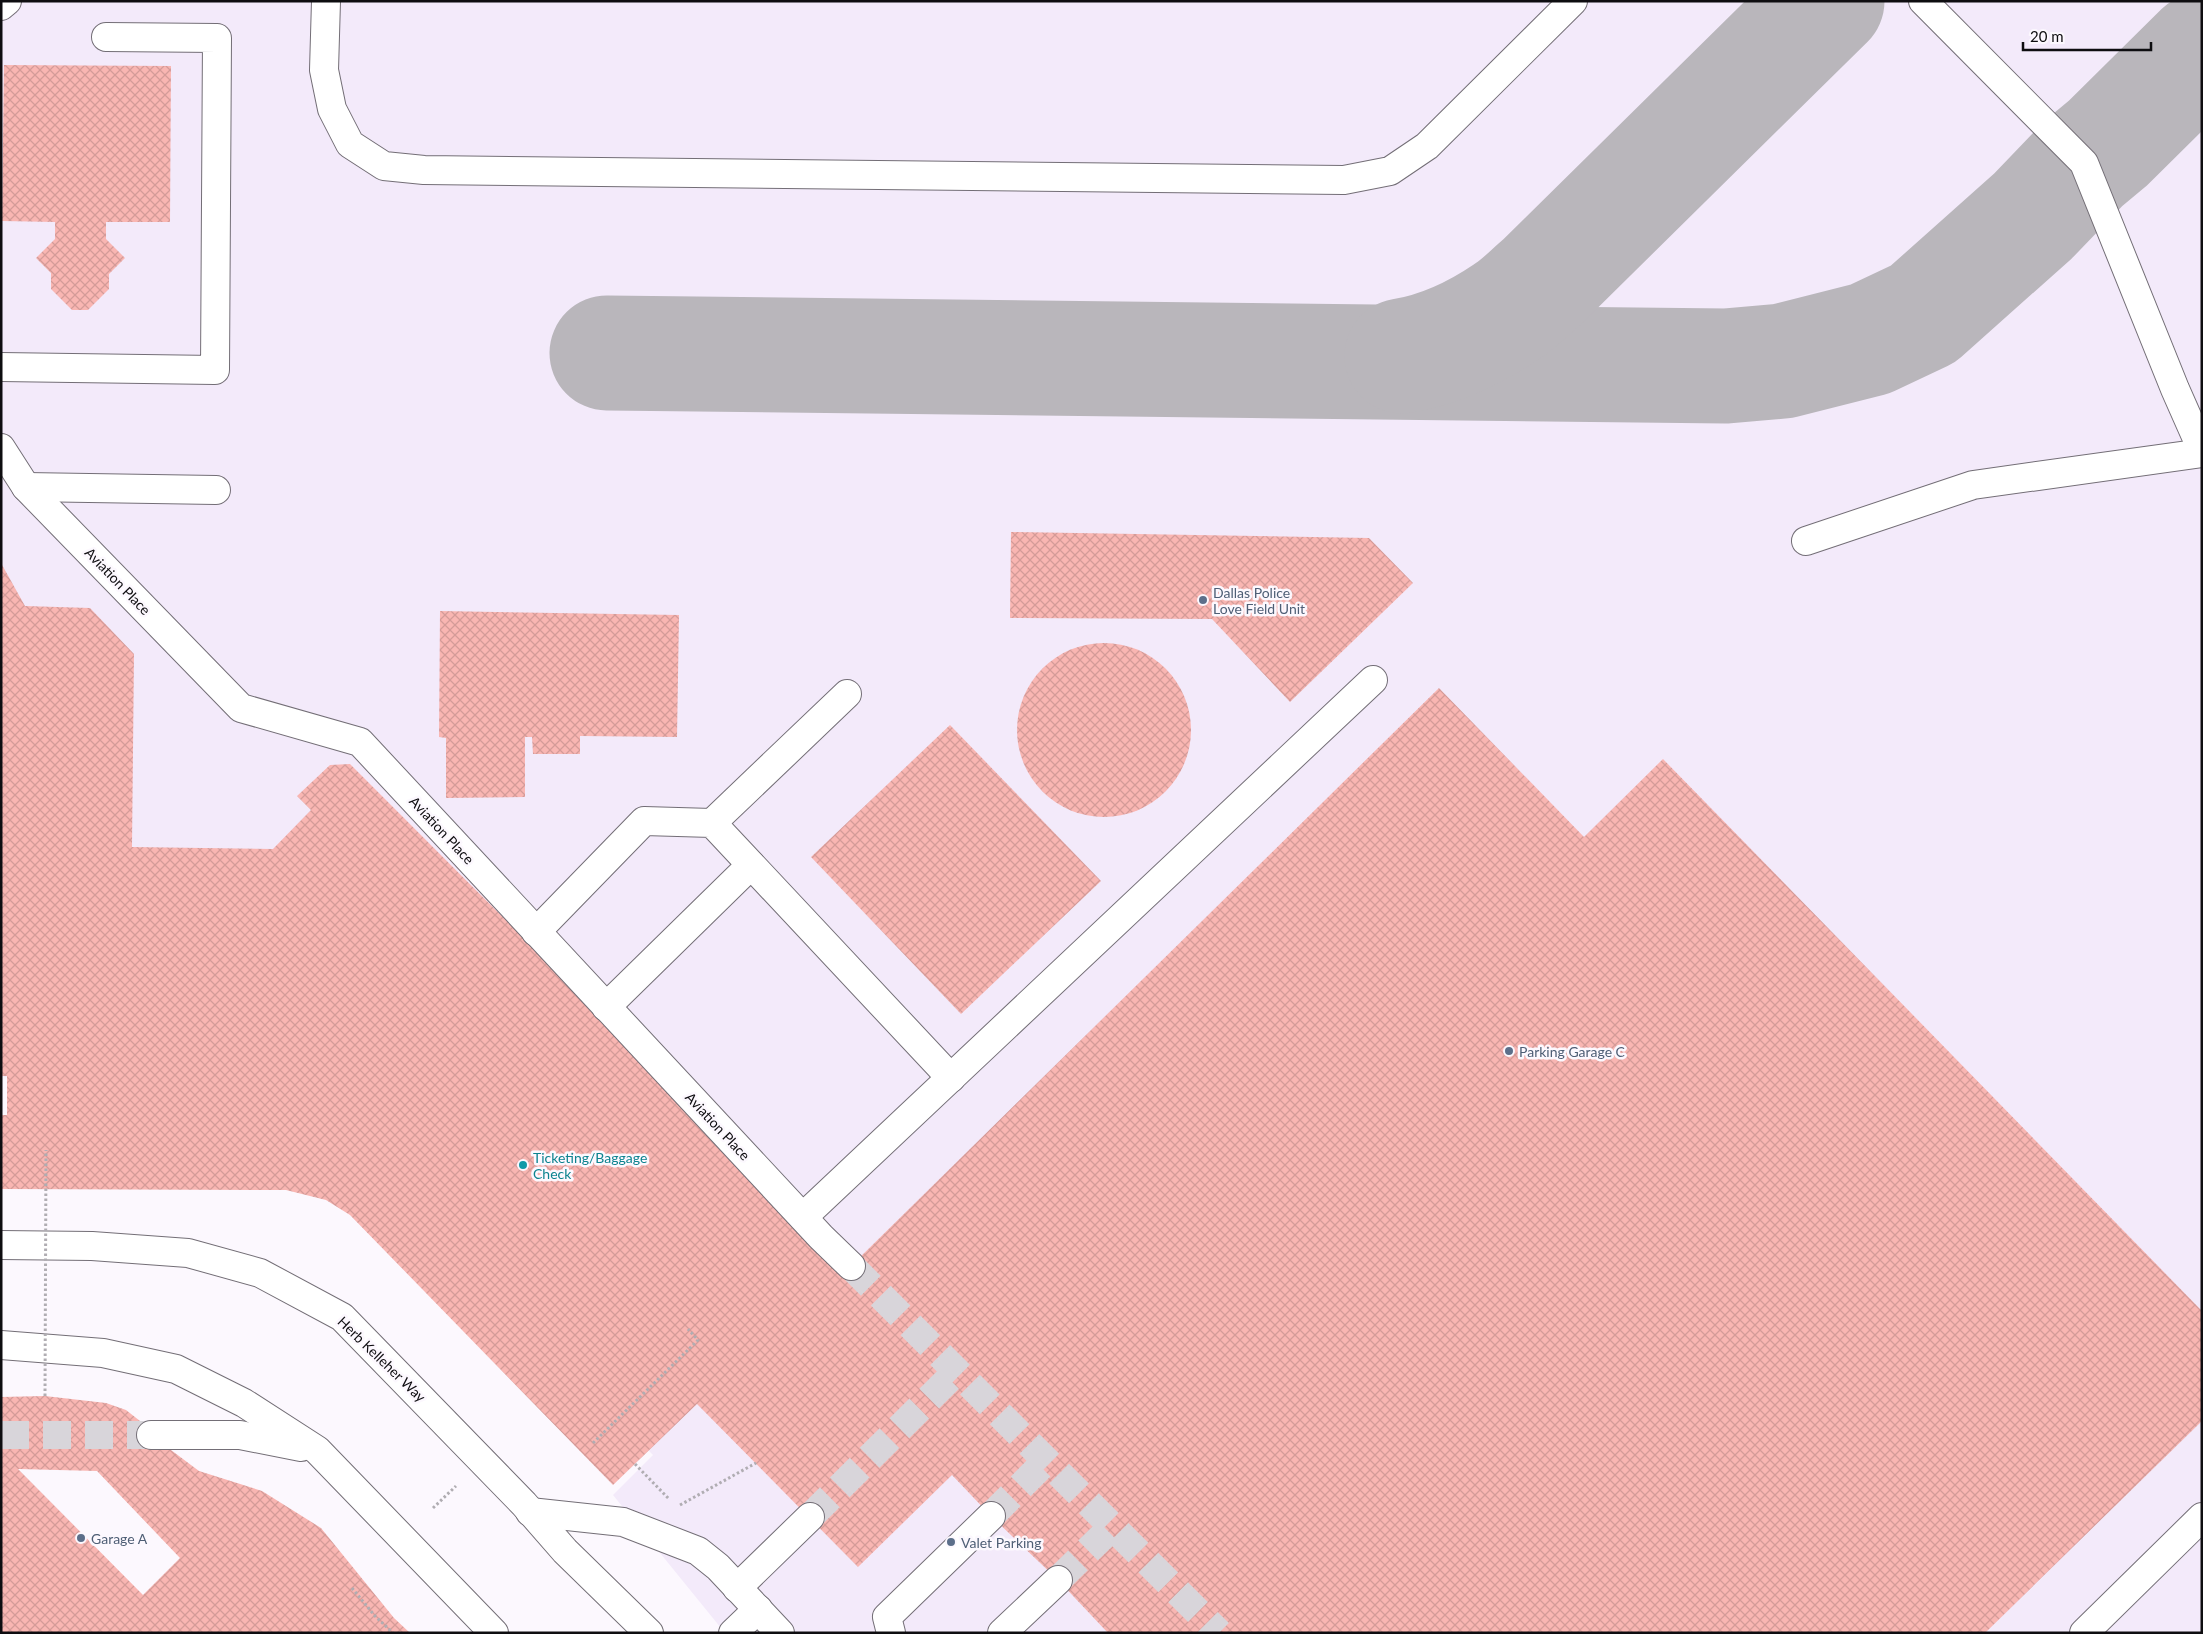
<svg xmlns="http://www.w3.org/2000/svg" width="2203" height="1634" font-family="Lato,sans-serif">
<defs>
<pattern id="building-cross-hatch" width="8" height="8" patternUnits="userSpaceOnUse" patternTransform="scale(1.25)"><rect width="8" height="8" fill="#f9b6b2"/><path d="M0 0l8 8M0 8l8-8" fill="none" stroke="#d49b98"/></pattern>
</defs>
<rect width="100%" height="100%" fill="#fcf8fe"/>
<polygon fill="#f3eafa" points="1,1 2202,1 2202,1633 725,1633 613,1495 653,1455 606,1408 378,1210 7,1115 7,1077 1,1076"/>
<g fill="none" stroke-linecap="round" stroke-linejoin="round">
<g stroke="#b9b6bb" stroke-width="115">
<polyline points="607,353 1726,366 1783,361 1870,339 1923,314 2033,216 2084,163 2108,143 2202,50"/>
<path d="M1402,356C1438,350 1475,333 1506,312C1519,304 1530,292 1542,282L1827,1"/>
</g>
</g>
<g fill="url(#building-cross-hatch)" fill-rule="evenodd">
<polygon points="4,65 171,66 170,222 106,222 106,239 125,258 109,274 109,289 88,310 72,310 51,289 51,273 36,258 55,239 55,222 2,221"/>
<polygon points="1011,532 1369,538 1413,583 1290,702 1212,619 1010,618"/>
<polygon points="1,563 25,606 90,608 134,654 132,847 273,849 311,810 297,796 330,765 350,764 851,1266 1439,688 1584,837 1663,759 2202,1311 2202,1421 1985,1633 1108,1633 1058,1580 991,1516 952,1475 858,1567 697,1404 613,1485 350,1215 326,1200 286,1190 1,1189 1,1115 7,1115 7,1076 1,1076"/>
<polygon points="440,611 679,615 677,737 580,736 580,754 533,754 532,737 525,737 525,797 446,798 446,738 439,737"/>
<circle cx="1104" cy="730" r="87"/>
<polygon points="950,725 1101,881 961,1014 811,857"/>
<path d="M45,1396L106,1403L126,1410L140,1421L151,1435L199,1471L262,1491L321,1528L394,1618L410,1633H1V1397ZM18,1469L97,1471L180,1558L143,1595Z"/>
</g>
<g fill="none" stroke-linecap="round" stroke-linejoin="round">
<g stroke="#d8d5da" stroke-width="28" stroke-dasharray="28 14" stroke-linecap="butt">
<polyline points="851,1266 1219,1633"/>
<polyline points="1,1435 151,1435"/>
<polyline points="991,1516 1046,1461"/>
<polyline points="810,1517 956,1372"/>
<polyline points="1058,1580 1113,1526"/>
</g>
<defs>
<g id="minor">
<polyline points="326,1 324,70 332,109 350,144 384,166 424,170 1344,180 1390,171 1427,146 1573,1"/>
<polyline points="1923,1 2084,163 2175,389 2202,450"/>
<polyline points="1,6 7,1"/>
<polyline points="1,367 215,370 217,38 106,37"/>
<polyline points="1,448 26,487 241,708 360,742 821,1237 851,1266"/>
<polyline points="26,487 216,490"/>
<polyline points="1806,541 1973,485 2202,453"/>
<polyline points="712,823 847,694"/>
<polyline points="536,932 644,821 712,823 951,1078"/>
<polyline points="606,1007 751,865"/>
<polyline points="803,1217 1373,680"/>
<polyline points="1,1345 103,1353 176,1369 244,1403 317,1450 494,1633"/>
<polyline points="151,1435 240,1435 301,1447"/>
<polyline points="530,1512 623,1522 698,1551 718,1567 780,1633"/>
<polyline points="737,1588 810,1517"/>
<polyline points="733,1633 758,1609"/>
<polyline points="891,1633 887,1617 991,1516"/>
<polyline points="1002,1633 1058,1580"/>
<polyline points="2084,1633 2202,1517"/>
</g>
<polyline id="major" points="1,1245 92,1246 188,1253 260,1273 342,1317 524,1504 565,1551 649,1633"/>
</defs>
<use href="#minor" stroke="#736e76" stroke-width="30"/>
<use href="#major" stroke="#736e76" stroke-width="30"/>
<g stroke="#b0adb2" stroke-width="3" stroke-dasharray="2.5 2.5" stroke-linecap="butt">
<polyline points="593,1443 698,1340 688,1329"/>
<polyline points="635,1464 669,1499"/>
<polyline points="680,1505 756,1463"/>
<polyline points="433,1508 456,1486"/>
<polyline points="352,1588 375,1616 393,1633"/>
</g>
<use href="#minor" stroke="#fff" stroke-width="28"/>
<use href="#major" stroke="#fff" stroke-width="28"/>
<polyline stroke="#b0adb2" stroke-width="3" stroke-dasharray="2.5 2.5" stroke-linecap="butt" points="45,1396 46,1150"/>
</g>
<g fill="#5c6f8a" stroke="#fcf8fe" stroke-width="2">
<circle cx="1203" cy="600" r="5"/>
<circle cx="1509" cy="1051" r="5"/>
<circle cx="81" cy="1538" r="5"/>
<circle cx="951" cy="1542" r="5"/>
</g>
<circle fill="#0f9aa8" stroke="#fcf8fe" stroke-width="2" cx="523" cy="1165" r="5"/>
<g text-anchor="middle" dominant-baseline="central" stroke-width="5" stroke-linejoin="round" paint-order="stroke">
<g font-size="14" fill="#0e0d10" stroke="#fcf8fe">
<text transform="translate(118 581) rotate(46)">Aviation Place</text>
<text transform="translate(442 830) rotate(47)">Aviation Place</text>
<text transform="translate(718 1126) rotate(47)">Aviation Place</text>
<text transform="translate(382 1359) rotate(44)">Herb Kelleher Way</text>
</g>
<g font-size="14" fill="#4e5e75" stroke="#fcf8fe" text-anchor="start">
<text x="1213" y="592">Dallas Police<tspan x="1213" dy="16">Love Field Unit</tspan></text>
<text x="1519" y="1051">Parking Garage C</text>
<text x="91" y="1538">Garage A</text>
<text x="961" y="1542">Valet Parking</text>
</g>
<g font-size="14" fill="#0d838f" stroke="#fcf8fe" text-anchor="start">
<text x="533" y="1157">Ticketing/Baggage<tspan x="533" dy="16">Check</tspan></text>
</g>
</g>
<rect width="2203" height="1634" fill="none" stroke="#0e0d10" stroke-width="5"/>
<path d="M2023 42v8h128v-8" fill="none" stroke="#0e0d10" stroke-width="2.5"/>
<text x="2030" y="42" font-size="15" fill="#0e0d10" stroke="#fcf8fe" stroke-width="4" paint-order="stroke">20 m</text>
</svg>
